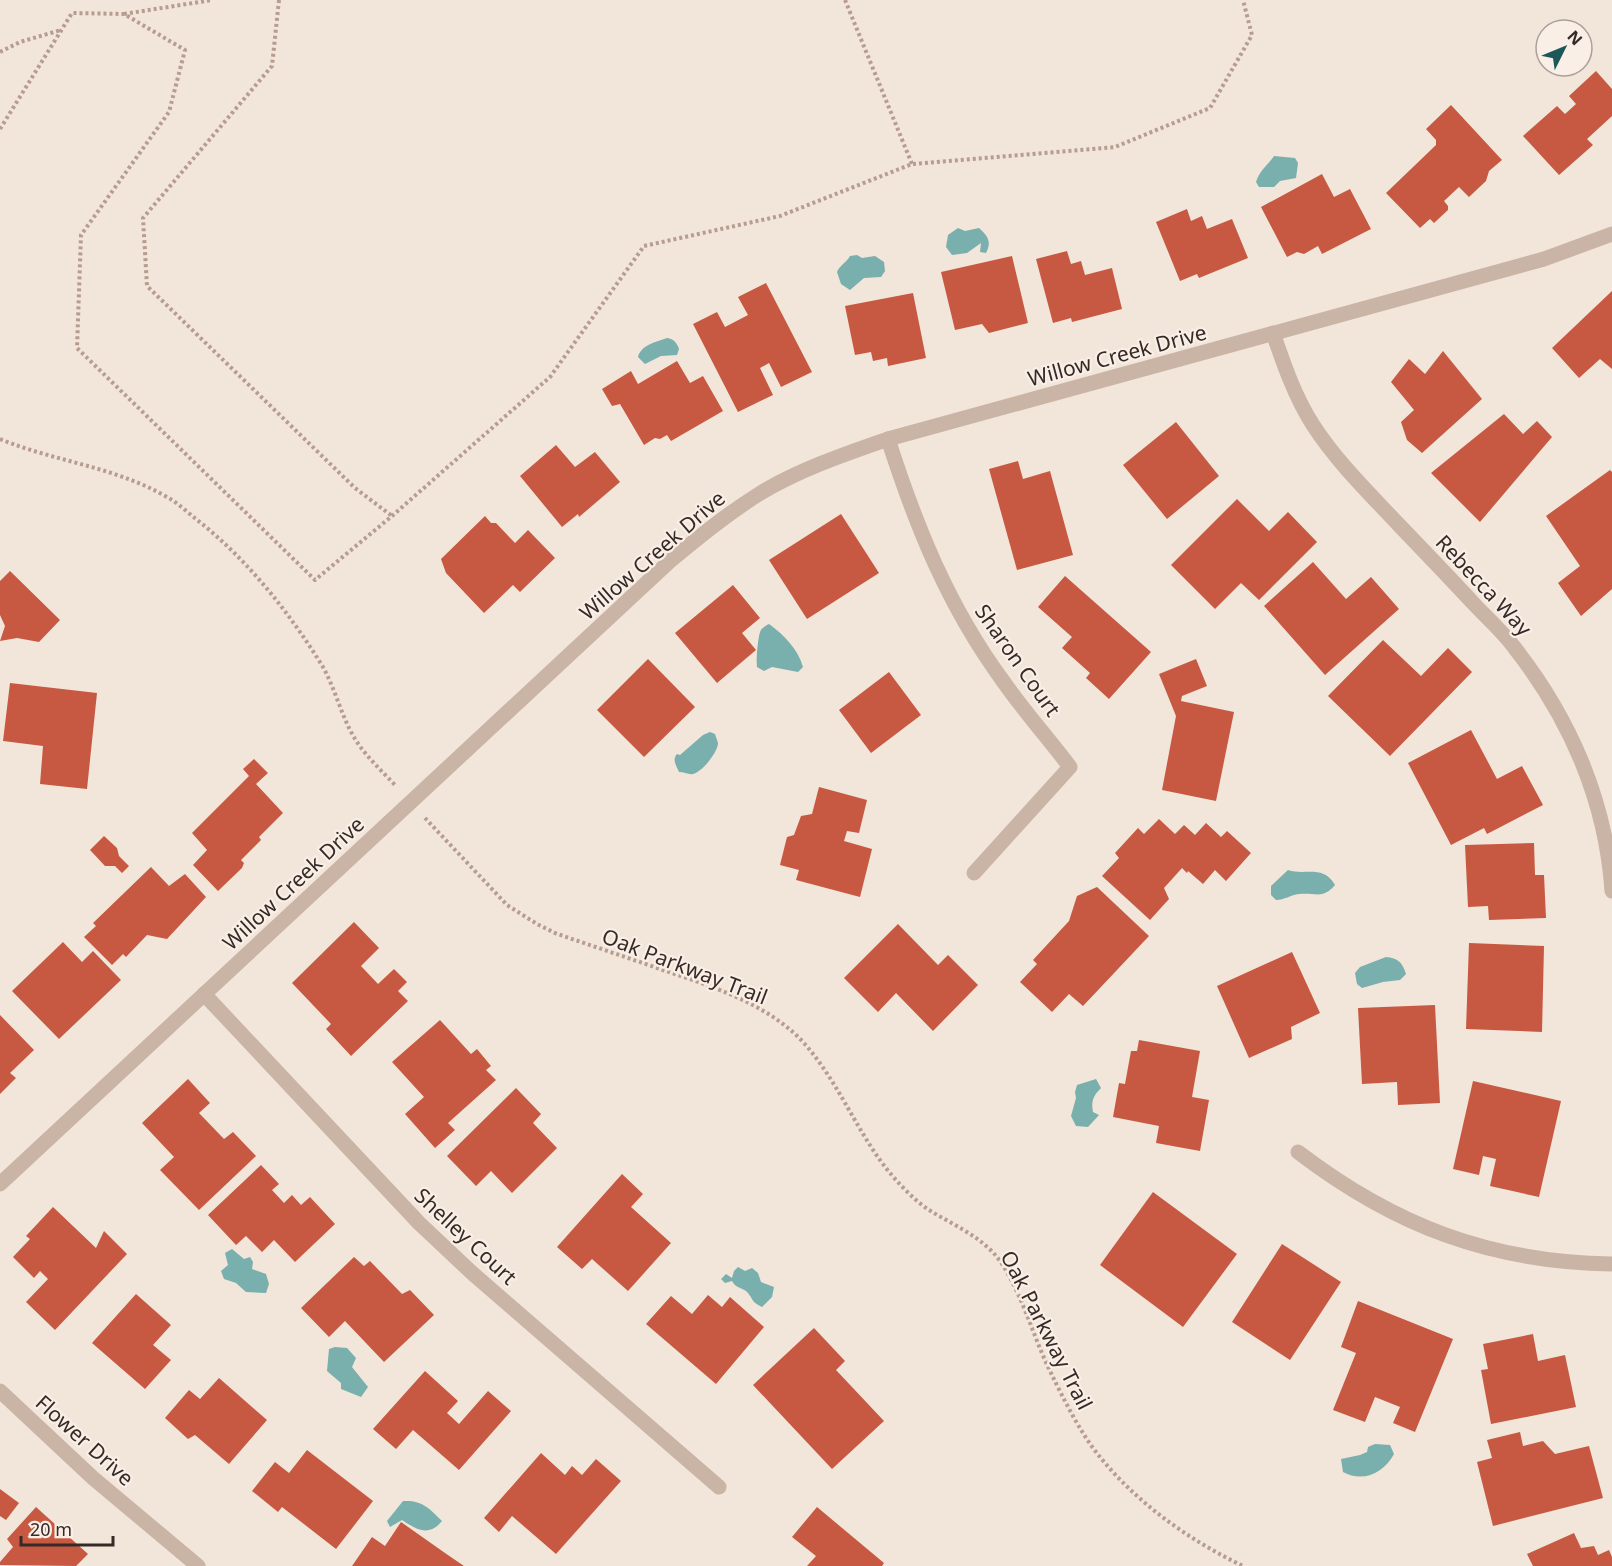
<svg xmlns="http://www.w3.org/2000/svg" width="1612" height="1566" font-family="'Noto Sans',sans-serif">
<rect width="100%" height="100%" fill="#f2e5da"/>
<g fill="#79afad">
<path d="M1274,156L1295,158L1298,163L1296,178L1280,181L1274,187H1259L1256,182C1260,170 1268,165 1274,156Z"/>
<path d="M958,228L965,231L979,228C988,236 992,242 986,253L980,252L981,243L967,253L952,255L946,247L948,235Z"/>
<path d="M857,255L862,258L875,256L884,262L885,271L881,277L864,278L850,290L841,284L837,272C840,265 846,263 850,256Z"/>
<path d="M667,338C674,339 677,343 679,349L677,355L661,356L645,364L638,357C641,345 656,342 667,338Z"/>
<path d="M769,624C784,635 798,649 803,667L798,672L772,667L764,671L757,667C756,661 758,634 761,630C761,629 768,624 769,624Z"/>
<path d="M710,732L715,734C716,738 718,741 718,744C717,753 702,772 693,774C689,775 684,772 679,772C676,765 672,760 677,754L680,755L703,735Z"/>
<path d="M1288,870C1305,876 1323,864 1335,885C1322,900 1316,892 1299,894C1291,895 1284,900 1276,900L1271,895V886Z"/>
<path d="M1386,957C1398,958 1402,962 1406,974L1400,980L1383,982L1362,988L1357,984L1355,973L1360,967Z"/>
<path d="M1096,1079L1101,1088C1093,1096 1091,1101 1093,1112L1099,1115L1088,1127L1076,1126L1071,1116L1076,1098L1075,1092L1077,1085Z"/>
<polygon points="232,1249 244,1259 250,1257 253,1262 252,1269 266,1274 269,1284 266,1293 246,1292 236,1283 224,1279 221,1271 228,1265 225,1253"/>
<path d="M738,1267L745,1271L752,1268L758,1273L761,1282L774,1287L772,1297L762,1307C752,1302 754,1301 748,1293C743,1287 736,1289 732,1281L725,1283L721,1279L726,1274L732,1278L734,1271Z"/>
<polygon points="335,1347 347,1348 356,1358 352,1367 368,1387 361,1397 341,1389 341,1383 327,1371 329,1349"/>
<path d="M1375,1444L1390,1445L1394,1454C1384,1473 1363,1483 1343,1472L1341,1459L1360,1455L1367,1452L1368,1447Z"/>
<path d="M403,1501C422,1500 429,1508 442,1521C429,1537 417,1530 402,1520L390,1527L387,1521Z"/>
</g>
<g fill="#c75942">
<polygon points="1596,71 1612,89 1612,116 1587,139 1593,145 1559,175 1523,136 1557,106 1565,114 1576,104 1569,96"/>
<polygon points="1451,105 1502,160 1489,171 1486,181 1469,197 1459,187 1444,201 1448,206 1448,210 1434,223 1430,219 1420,228 1386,193 1436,145 1436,140 1426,129"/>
<polygon points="1322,174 1334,197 1350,189 1371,229 1322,254 1318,246 1304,254 1297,252 1287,257 1261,207"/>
<polygon points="1187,209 1191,221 1202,216 1207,229 1232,219 1248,258 1199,278 1197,274 1180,281 1156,222"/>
<polygon points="1067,251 1071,264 1081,261 1085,275 1112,268 1122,309 1072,322 1071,318 1053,323 1036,259"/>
<polygon points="1012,256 1028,323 989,333 982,324 955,330 941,272"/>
<polygon points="766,283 812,372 781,387 769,363 760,368 773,395 738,412 693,324 717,312 725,327 748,315 738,297"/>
<polygon points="1612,291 1612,369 1600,359 1579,378 1552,348"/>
<polygon points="913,293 926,358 888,366 887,358 873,361 871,352 855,355 845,306"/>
<polygon points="1443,351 1482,399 1422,453 1407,440 1401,422 1414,410 1391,382 1409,359 1425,374"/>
<polygon points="677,361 690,383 703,376 723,411 671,441 667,435 660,439 655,438 644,445 620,404 612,406 602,389 631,371 638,384"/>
<polygon points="1504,414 1523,434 1537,421 1552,437 1480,522 1431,473"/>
<polygon points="1176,422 1219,476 1167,519 1123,465"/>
<polygon points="556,445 575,467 595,452 620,482 579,517 578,514 562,527 520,476"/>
<polygon points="1018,461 1023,479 1050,471 1073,555 1017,570 989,469"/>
<polygon points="1610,470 1612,472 1612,589 1581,616 1558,583 1580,566 1546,516"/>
<polygon points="1237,499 1269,531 1288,512 1317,542 1259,600 1241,583 1215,609 1171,565"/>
<polygon points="841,514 879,573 807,619 769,560"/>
<polygon points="485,516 491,523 496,523 515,543 528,530 555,558 520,592 513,585 484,613 446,573 441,559"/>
<polygon points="1313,562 1346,599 1371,577 1399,609 1325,675 1264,606"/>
<polygon points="10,571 60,620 39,642 17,638 0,641 5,626 0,615 0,581"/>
<polygon points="1065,576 1151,652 1109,699 1086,678 1090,673 1062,648 1072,637 1038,607"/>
<polygon points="733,585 760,618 742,633 756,650 717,683 675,633"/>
<polygon points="1383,640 1421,676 1448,648 1472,672 1390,756 1328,696"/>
<polygon points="648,659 695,707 644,757 597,710"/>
<polygon points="1196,659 1207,686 1182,696 1181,701 1234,712 1216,801 1162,790 1176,716 1159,674"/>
<polygon points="889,672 921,715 871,753 839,710"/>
<polygon points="10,683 97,693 87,789 40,784 43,746 3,741"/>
<polygon points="1471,730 1497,779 1522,766 1543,805 1487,834 1484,828 1451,845 1408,763"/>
<polygon points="254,759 268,773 256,784 283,813 259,837 261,840 241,860 244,863 242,868 218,891 193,865 207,850 192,833 249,776 243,769"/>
<polygon points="819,787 867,800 859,833 847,831 844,841 872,849 860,897 796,880 799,870 780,865 787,837 794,835 801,816 812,814"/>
<polygon points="1159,819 1175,834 1184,825 1195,835 1206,823 1221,837 1227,831 1251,853 1226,881 1215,870 1203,884 1188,871 1187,873 1182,868 1164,888 1169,899 1150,920 1102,876 1119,858 1115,853 1138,828 1144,834"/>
<polygon points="104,836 117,848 119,856 129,866 122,873 115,866 105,866 90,850"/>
<polygon points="1534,843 1535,875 1544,875 1546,918 1489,920 1488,906 1468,907 1465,845"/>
<polygon points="151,867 169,886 185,874 206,897 167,939 147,935 126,957 123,954 112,965 84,937 96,926 93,923"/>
<polygon points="1097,887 1149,936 1083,1006 1069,994 1052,1012 1020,982 1037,964 1033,960 1069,921 1077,896"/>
<polygon points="354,922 379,948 361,966 378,984 394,969 407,982 398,991 408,1001 351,1056 326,1029 331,1024 292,983"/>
<polygon points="898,924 938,965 948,955 978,985 933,1031 896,993 878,1012 844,978"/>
<polygon points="63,942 82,962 93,951 121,980 59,1039 12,991"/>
<polygon points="1469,943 1544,946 1542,1032 1466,1029"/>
<polygon points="1292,952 1320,1013 1291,1027 1292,1039 1249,1058 1217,986"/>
<polygon points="1435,1005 1440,1103 1398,1105 1397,1082 1362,1084 1358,1008"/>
<polygon points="0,1015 34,1050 10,1073 16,1078 0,1094"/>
<polygon points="440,1020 471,1054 477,1049 491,1066 486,1070 496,1080 448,1123 455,1130 435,1148 405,1114 424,1097 392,1062"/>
<polygon points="1139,1040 1200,1051 1192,1097 1209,1100 1200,1151 1156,1143 1159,1126 1113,1117 1119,1083 1125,1084 1131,1051 1137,1051"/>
<polygon points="188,1079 210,1103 199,1113 224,1139 233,1132 256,1156 199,1210 160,1170 174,1157 142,1123"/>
<polygon points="1473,1081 1561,1101 1539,1197 1490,1186 1496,1159 1483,1156 1479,1175 1453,1169"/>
<polygon points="516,1088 541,1114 533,1123 557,1148 512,1193 491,1171 476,1186 447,1156"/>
<polygon points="261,1165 279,1184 272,1190 284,1203 292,1195 301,1205 310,1197 335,1224 295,1262 274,1240 262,1252 246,1236 236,1245 208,1215"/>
<polygon points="622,1174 643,1194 631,1207 671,1243 628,1291 592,1259 582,1269 557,1247"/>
<polygon points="1153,1192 1237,1254 1183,1327 1100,1265"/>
<polygon points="53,1207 96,1248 104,1231 127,1254 55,1330 26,1302 48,1279 40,1271 34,1278 13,1257 30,1239 26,1236"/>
<polygon points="1282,1244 1341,1282 1290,1360 1232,1322"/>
<polygon points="354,1257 364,1266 370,1261 402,1294 410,1290 434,1315 384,1362 345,1321 329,1337 301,1308"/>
<polygon points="136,1294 171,1325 153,1345 171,1360 145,1389 92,1343"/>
<polygon points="708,1295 722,1307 730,1297 764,1327 716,1384 646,1324 671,1296 692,1314"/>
<polygon points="1358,1301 1453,1339 1415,1432 1393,1423 1400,1407 1375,1397 1365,1422 1333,1410 1356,1353 1341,1347"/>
<polygon points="814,1328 845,1361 836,1370 884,1421 832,1469 753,1385"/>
<polygon points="1533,1334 1538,1361 1565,1355 1576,1407 1491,1424 1481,1370 1488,1369 1483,1344"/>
<polygon points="425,1371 458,1401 447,1413 459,1424 488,1391 511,1411 459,1470 413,1430 396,1449 373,1429"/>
<polygon points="219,1378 267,1420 229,1464 195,1435 188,1439 165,1418 189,1390 200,1399"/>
<polygon points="1520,1432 1523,1446 1543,1441 1555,1454 1589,1446 1603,1498 1493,1526 1477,1462 1492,1458 1487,1440"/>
<polygon points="307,1450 373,1501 336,1549 282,1507 278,1512 252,1491 275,1462 289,1473"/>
<polygon points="541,1453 565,1475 572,1466 582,1475 596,1459 621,1481 556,1554 512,1516 499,1532 484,1518"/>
<polygon points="0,1489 19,1503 6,1520 0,1516"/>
<polygon points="36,1507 88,1554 76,1566 0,1565 0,1562 13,1547 7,1539"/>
<polygon points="817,1507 884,1563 882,1566 807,1566 816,1556 792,1537"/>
<polygon points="401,1522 445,1553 464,1566 352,1566 372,1537 385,1546"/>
<polygon points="1574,1533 1581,1548 1594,1546 1598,1555 1609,1550 1612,1557 1612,1566 1533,1566 1527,1554"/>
</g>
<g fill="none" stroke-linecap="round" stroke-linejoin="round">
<g stroke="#b69d90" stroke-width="4" stroke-dasharray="3 3" stroke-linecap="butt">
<polyline points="279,0 272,66 143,218 147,286 355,488 392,516"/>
<polyline points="845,0 912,164"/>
<polyline points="124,14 212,0"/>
<polyline points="0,52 20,42 61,30"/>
<polyline points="0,129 72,13 124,14 185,50 169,112 81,235 77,348 315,580 392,516 550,377 644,246 780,216 912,164 1115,147 1210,108 1252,35 1243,0"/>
<path d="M0,439C56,462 113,466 167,497C178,503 187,512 196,519C247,559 289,612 323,667C334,687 340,710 350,730C361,752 379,768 396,786"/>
<path d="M425,818L507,905L537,924L555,933C589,945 623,956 657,968C707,985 766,1002 803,1042C841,1084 859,1139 896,1180C906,1191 917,1202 929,1210C953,1225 983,1237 1000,1261C1023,1295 1033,1337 1051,1373C1064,1400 1081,1434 1100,1457C1138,1504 1189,1540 1243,1566"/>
</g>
<g stroke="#cab4a6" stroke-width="15">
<path d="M1273,333C1284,365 1295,397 1313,425C1337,462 1368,492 1399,525C1424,551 1449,577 1474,604C1487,618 1502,631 1514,647C1570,718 1606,801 1612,891"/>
<path d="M888,439C916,526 948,606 1003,681C1024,711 1048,738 1070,767L974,873"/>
<polyline points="204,994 419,1223 471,1272 719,1487"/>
<path d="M1298,1152C1395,1226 1490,1262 1612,1264"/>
<path d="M0,1184L670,561C699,537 727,514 759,494C798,470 845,454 888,439L1544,259L1612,234"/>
<polyline points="0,1391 93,1478 198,1566"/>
</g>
</g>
<g text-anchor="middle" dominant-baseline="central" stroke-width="4.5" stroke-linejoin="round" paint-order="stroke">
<g font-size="21" fill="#362a27" stroke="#f9efe6">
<text transform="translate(1117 355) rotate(-15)">Willow Creek Drive</text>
<text transform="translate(652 555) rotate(-41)">Willow Creek Drive</text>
<text transform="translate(1484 585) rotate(47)">Rebecca Way</text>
<text transform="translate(1018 660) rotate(55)">Sharon Court</text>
<text transform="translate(293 883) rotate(-43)">Willow Creek Drive</text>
<text transform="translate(685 966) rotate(21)">Oak Parkway Trail</text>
<text transform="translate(466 1236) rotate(43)">Shelley Court</text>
<text transform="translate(1047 1330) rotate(63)">Oak Parkway Trail</text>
<text transform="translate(85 1440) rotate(42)">Flower Drive</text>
</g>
</g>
<g transform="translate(1564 48) rotate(47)"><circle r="28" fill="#f9efe6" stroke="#aba09a" stroke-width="1.5"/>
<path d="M0-4.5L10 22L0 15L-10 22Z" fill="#1c5857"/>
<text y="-9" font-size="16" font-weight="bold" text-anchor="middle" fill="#362a27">N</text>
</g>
<path d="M21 1536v9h92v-9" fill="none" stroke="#362a27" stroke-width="3"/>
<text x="30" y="1536" font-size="18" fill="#362a27" stroke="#f9efe6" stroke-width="4.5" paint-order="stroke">20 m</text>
</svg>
